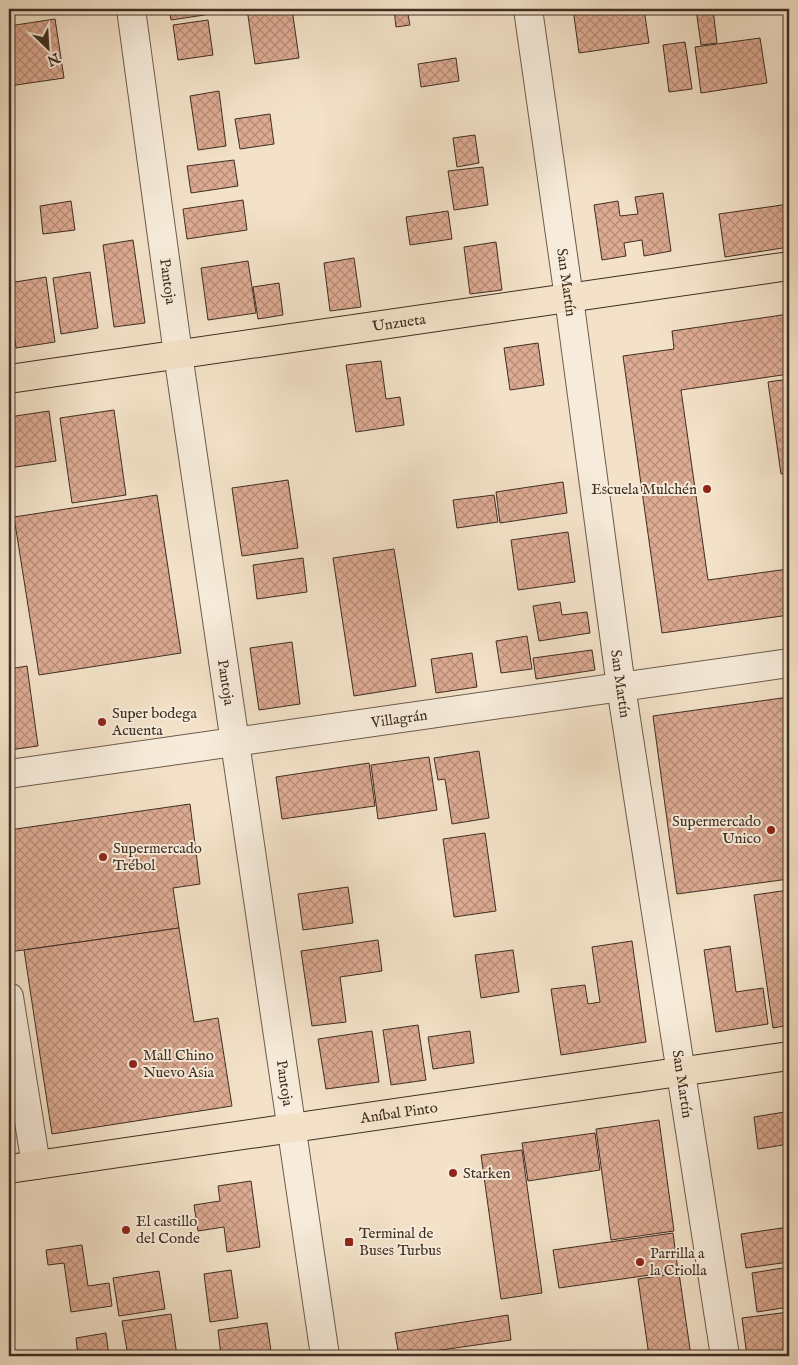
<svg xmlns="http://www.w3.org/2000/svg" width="798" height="1365" font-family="'IM FELL English',serif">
<defs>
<pattern id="building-cross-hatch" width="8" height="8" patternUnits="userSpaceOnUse" patternTransform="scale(1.25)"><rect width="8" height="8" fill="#deab93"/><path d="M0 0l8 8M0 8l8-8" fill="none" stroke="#b58c78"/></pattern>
</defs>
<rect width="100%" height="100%" fill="#f3e2c8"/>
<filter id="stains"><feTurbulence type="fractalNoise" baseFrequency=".004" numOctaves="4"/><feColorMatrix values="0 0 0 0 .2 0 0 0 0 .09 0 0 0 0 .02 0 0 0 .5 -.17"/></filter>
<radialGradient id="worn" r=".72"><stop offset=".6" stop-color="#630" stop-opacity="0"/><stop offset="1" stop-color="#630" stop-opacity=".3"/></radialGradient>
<g fill="url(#building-cross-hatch)" stroke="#402e23">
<polygon points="169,9 210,9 211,14 171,20"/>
<polygon points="247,9 292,9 299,58 255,64"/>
<polygon points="394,9 407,9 410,25 396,27"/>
<polygon points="573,9 644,9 649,43 579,53"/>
<polygon points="696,9 713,9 717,43 701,45"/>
<polygon points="55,19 64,78 9,86 9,26"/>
<polygon points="208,20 213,55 178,60 173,25"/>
<polygon points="760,38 767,83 701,93 695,47"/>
<polygon points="685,42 692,89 669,92 663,45"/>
<polygon points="456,58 459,81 421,87 418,64"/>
<polygon points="219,91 226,146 198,150 190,96"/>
<polygon points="270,114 274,144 240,149 235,119"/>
<polygon points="475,135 479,163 457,167 453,138"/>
<polygon points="234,160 238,186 191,193 187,166"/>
<polygon points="483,167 488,205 454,210 448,171"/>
<polygon points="663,193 671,251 644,256 642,240 624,243 626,256 602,260 594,205 618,201 620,216 638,214 635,197"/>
<polygon points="243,200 247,230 187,239 183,209"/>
<polygon points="71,201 75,230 43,234 40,206"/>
<polygon points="789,204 789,247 725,257 719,214"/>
<polygon points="448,211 452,239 410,245 406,217"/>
<polygon points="133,240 145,323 114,327 103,245"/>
<polygon points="496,242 502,290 470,294 464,247"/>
<polygon points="354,258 361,307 330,311 324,263"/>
<polygon points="248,261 256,313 208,320 201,268"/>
<polygon points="90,272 98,328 61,334 53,278"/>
<polygon points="46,277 55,342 16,348 9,296 9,283"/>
<polygon points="279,283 283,315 258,319 253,287"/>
<polygon points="789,314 789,374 681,390 708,580 788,569 789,615 662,633 623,356 674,349 672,331"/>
<polygon points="538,343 544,385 510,390 504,348"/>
<polygon points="381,361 386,399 400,397 404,425 356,432 346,365"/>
<polygon points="789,379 789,473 781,474 768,382"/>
<polygon points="114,410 126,495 72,503 60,418"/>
<polygon points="49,411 56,461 9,468 9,417"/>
<polygon points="288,480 298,548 242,556 232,488"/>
<polygon points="563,482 567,513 500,523 496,492"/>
<polygon points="157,495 181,653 39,675 14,517"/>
<polygon points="494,495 498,522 457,528 453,500"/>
<polygon points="568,532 575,582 518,590 511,540"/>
<polygon points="394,549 416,686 354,696 333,558"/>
<polygon points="303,558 307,592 257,599 253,565"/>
<polygon points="560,602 562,615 587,612 590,633 539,641 533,606"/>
<polygon points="527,636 532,669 501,673 496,641"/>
<polygon points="292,642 300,704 259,710 250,648"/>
<polygon points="592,650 595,670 536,679 533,658"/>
<polygon points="472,653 477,687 436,693 431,659"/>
<polygon points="27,666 38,746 9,750 9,669"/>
<polygon points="789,697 789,879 677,894 653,716"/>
<polygon points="479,751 489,818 452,824 445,779 438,780 434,758"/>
<polygon points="429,757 437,810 378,819 371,765"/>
<polygon points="369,763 375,806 282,819 276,777"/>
<polygon points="190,804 200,884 173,888 179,928 9,952 9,830"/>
<polygon points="485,833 496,911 454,917 443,839"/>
<polygon points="348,887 353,923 303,930 298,894"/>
<polygon points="789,890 789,1025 773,1028 754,895"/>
<polygon points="179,928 194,1022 218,1018 232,1106 52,1134 24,950"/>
<polygon points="378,940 382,971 340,977 346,1022 312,1026 301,951"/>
<polygon points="632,941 646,1042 561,1055 551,989 585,985 588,1004 600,1002 592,947"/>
<polygon points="730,946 736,992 763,988 768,1024 716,1032 704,950"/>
<polygon points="513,950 519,992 481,998 475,955"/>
<polygon points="418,1025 426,1080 391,1085 383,1030"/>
<polygon points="372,1031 379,1082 326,1089 318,1039"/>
<polygon points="470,1031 474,1063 433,1069 428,1037"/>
<polygon points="785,1112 789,1144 758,1149 754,1117"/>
<polygon points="659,1120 674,1231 611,1240 596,1129"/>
<polygon points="595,1133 600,1170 528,1181 522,1143"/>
<polygon points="522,1150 542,1293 501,1299 481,1155"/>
<polygon points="251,1181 260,1247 227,1252 224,1227 198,1231 194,1205 220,1201 218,1186"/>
<polygon points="789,1227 789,1262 746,1268 741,1234"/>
<polygon points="673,1233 678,1271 559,1288 553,1250"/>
<polygon points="82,1245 88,1286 109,1283 112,1306 71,1312 64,1263 48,1265 46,1250"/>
<polygon points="789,1267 789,1307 757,1312 752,1273"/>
<polygon points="231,1270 238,1318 210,1322 204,1274"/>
<polygon points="159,1271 165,1309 119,1316 113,1278"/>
<polygon points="679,1273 691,1356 649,1356 638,1279"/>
<polygon points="789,1312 789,1355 781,1356 747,1356 742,1318"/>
<polygon points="171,1314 177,1356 128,1356 122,1321"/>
<polygon points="508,1315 511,1340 399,1356 395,1333"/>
<polygon points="267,1323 271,1351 234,1356 221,1356 218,1330"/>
<polygon points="106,1333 109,1356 78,1356 76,1338"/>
</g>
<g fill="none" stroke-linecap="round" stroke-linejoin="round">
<defs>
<g id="minor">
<path id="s1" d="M131,9L178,354L325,1356"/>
<path id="s2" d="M528,9L569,298L621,687L725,1356"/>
<path id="s3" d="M9,774L789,663"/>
<polyline points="9,997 36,1165"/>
</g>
<g id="major">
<path id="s4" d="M9,379L789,266"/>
<path id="s5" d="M9,1169L789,1056"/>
</g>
</defs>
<use href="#minor" stroke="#6d5b4c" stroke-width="30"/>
<use href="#major" stroke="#402e23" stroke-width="30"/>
<use href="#minor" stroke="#f7ecdb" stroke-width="28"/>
<use href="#major" stroke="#f3e2c8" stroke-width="28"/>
</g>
<g fill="#8f2418" stroke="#f7ecdb" stroke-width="2">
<circle cx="707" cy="489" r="5"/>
<circle cx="102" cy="722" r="5"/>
<circle cx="771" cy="830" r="5"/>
<circle cx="103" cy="857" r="5"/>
<circle cx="133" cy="1064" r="5"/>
<circle cx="453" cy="1173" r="5"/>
<circle cx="126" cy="1230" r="5"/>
<rect x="344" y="1237" width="10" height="10" rx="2.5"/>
<circle cx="640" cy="1262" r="5"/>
</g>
<g text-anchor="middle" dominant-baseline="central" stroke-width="4" stroke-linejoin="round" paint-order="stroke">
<g font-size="15" fill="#402e23" stroke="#f7ecdb">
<text stroke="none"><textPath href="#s1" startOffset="275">Pantoja</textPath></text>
<text stroke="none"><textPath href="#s2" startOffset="276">San Martín</textPath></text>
<text stroke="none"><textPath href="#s4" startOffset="394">Unzueta</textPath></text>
<text stroke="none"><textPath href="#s1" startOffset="680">Pantoja</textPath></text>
<text stroke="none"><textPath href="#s2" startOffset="681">San Martín</textPath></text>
<text stroke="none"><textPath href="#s3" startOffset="394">Villagrán</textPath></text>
<text stroke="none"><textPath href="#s1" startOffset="1085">Pantoja</textPath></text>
<text stroke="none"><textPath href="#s2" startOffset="1086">San Martín</textPath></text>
<text stroke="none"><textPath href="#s5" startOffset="394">Aníbal Pinto</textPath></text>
</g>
<g font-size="15" fill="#402e23" stroke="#f7ecdb" text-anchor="start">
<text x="697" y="489" text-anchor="end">Escuela Mulchén</text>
<text x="112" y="713">Super bodega<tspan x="112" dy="17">Acuenta</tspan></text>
<text x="761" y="821" text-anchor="end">Supermercado<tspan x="761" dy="17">Unico</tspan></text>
<text x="113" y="848">Supermercado<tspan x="113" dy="17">Trébol</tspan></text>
<text x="143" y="1055">Mall Chino<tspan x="143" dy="17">Nuevo Asia</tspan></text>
<text x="463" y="1173">Starken</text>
<text x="136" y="1221">El castillo<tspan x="136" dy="17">del Conde</tspan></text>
<text x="359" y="1233">Terminal de<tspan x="359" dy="17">Buses Turbus</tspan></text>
<text x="650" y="1253">Parrilla a<tspan x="650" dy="17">la Criolla</tspan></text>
</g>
</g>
<rect width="798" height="1365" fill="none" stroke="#f3e2c8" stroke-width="30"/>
<rect x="10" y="10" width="778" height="1345" fill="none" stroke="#402e23" stroke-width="2.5"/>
<rect x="15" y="15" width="768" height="1335" fill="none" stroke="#402e23"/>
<g transform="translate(48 48) rotate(155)" stroke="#f7ecdb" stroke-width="4" paint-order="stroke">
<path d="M0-4L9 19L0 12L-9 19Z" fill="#402e23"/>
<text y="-8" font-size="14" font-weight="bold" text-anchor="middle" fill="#402e23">N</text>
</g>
<rect width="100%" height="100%" filter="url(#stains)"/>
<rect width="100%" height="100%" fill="url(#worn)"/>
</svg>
